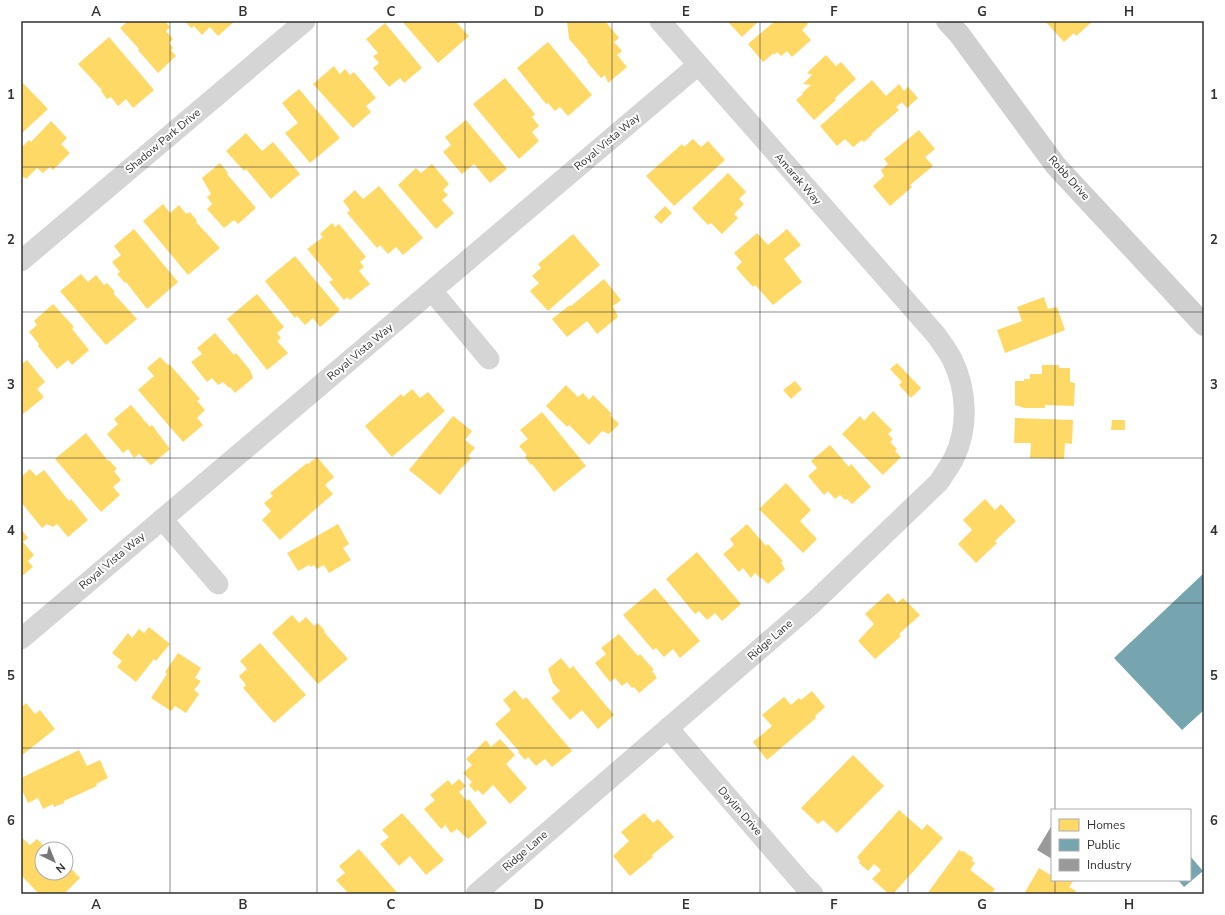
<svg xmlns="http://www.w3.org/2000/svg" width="1225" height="915" font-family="'Nunito Sans',sans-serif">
<rect width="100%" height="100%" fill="#fff"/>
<g fill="#ffd966">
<polygon points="128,21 165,21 170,27 166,31 173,39 169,43 173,48 171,50 176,56 158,73 138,50 139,49 120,28"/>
<polygon points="185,21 235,21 218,36 210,27 202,35 194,26 191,28"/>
<polygon points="402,21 455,21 469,36 438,63"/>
<polygon points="567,21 605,21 619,38 614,42 622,51 617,55 627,67 608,83 605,75 601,78 587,62 588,61 569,39"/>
<polygon points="727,21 759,21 742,37"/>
<polygon points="775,21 805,21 808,24 802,30 811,40 792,57 787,51 781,56 777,52 774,55 774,53 763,62 748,44"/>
<polygon points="1047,21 1093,21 1076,36 1074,33 1064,42 1046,22"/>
<polygon points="385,23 422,68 404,83 400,78 389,87 373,68 379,63 373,56 378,53 366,39"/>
<polygon points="109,37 154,90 133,108 126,99 118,106 111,97 107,99 101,91 102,90 78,64"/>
<polygon points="548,42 592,95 568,116 560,107 555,111 548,103 546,104 517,68"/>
<polygon points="826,55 836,66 841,62 856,79 835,98 836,100 814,120 796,100 803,94 802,93 811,85 803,84 812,75 807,73"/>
<polygon points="334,66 340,74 345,69 350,75 354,72 376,98 366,106 371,112 353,128 313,84"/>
<polygon points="505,78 535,114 532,117 539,126 532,132 539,141 519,159 473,104"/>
<polygon points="872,80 886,96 899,84 904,91 908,87 918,98 907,108 902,102 896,107 899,110 871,134 873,134 864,142 862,140 853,147 845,139 837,146 820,126"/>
<polygon points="21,81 48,109 21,134"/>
<polygon points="299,89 340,138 310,163 285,133 298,123 282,103"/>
<polygon points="466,120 507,169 490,183 474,164 462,174 443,152 451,145 445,137"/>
<polygon points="51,121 67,138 61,144 70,153 53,170 50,167 43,173 37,168 26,179 21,175 21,148 29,140 31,142"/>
<polygon points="919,130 935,149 925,157 933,166 910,185 912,187 890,206 873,186 884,176 881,170 888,164 884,159"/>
<polygon points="246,133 262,151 273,142 300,174 271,199 246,169 244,171 226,151"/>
<polygon points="693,139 701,147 708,141 725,160 674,206 646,176 682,144 684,147"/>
<polygon points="220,163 228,173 227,174 256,208 238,224 234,220 224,228 207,209 212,204 207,197 211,194 202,178"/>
<polygon points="432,164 449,184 443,190 448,195 442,200 454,213 436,229 398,185 416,168 421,173"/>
<polygon points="728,173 746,192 739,199 744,204 734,214 738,218 722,234 711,223 708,225 692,208"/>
<polygon points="379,186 423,238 403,255 396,247 388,254 380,245 377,248 347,213 350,210 343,201 355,190 363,199"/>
<polygon points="163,204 170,213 179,205 186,214 188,212 189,214 190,212 197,221 196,222 220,248 188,275 143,221"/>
<polygon points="665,206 672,213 661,224 654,217"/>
<polygon points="332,223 335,227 339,224 366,257 360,262 364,267 359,271 370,284 350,300 347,297 344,300 329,282 333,280 307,249 323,237 320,234"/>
<polygon points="134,229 178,282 147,309 126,282 125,283 117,274 120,272 112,262 121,255 114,246"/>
<polygon points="787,229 801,245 784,259 802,282 773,305 755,285 753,287 736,268 742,262 734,253 757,233 768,245"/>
<polygon points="573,234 600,265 548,311 530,291 539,283 532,276 541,268 538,264"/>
<polygon points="295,256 340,310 320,327 313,318 305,325 297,316 295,318 265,281"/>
<polygon points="81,274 88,282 96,275 104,285 107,283 115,292 113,293 137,319 106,345 60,291"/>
<polygon points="604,279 621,300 613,306 618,317 597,334 587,321 567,337 552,319 570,305 571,306"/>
<polygon points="257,294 284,327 277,333 281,338 277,341 288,353 267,370 227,319"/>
<polygon points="1044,297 1048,309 1057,307 1065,330 1005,353 997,330 1022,321 1017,307"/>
<polygon points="53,304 74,327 72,329 89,350 72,365 68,360 57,369 38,346 39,344 29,332 37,325 34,321"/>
<polygon points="215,333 234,355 236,353 250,370 253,378 235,393 230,387 229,388 223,382 218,385 212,378 207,382 191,362 202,354 197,348"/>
<polygon points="160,357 168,365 169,364 200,399 197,401 205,410 197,418 203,425 183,442 138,390 154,376 147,368"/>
<polygon points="27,360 45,382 37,389 44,397 23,414 21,411 21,365"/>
<polygon points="897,363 921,388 911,398 899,385 902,382 890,369"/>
<polygon points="1042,365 1059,365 1059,368 1070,368 1070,382 1075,383 1074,406 1045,405 1045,408 1024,408 1015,405 1015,381 1024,381 1024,379 1030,379 1030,374 1042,374"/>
<polygon points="795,381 802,389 791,399 783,390"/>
<polygon points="566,385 578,397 583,393 589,400 593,395 612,414 610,415 619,424 609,434 602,431 589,445 569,425 567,427 546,406"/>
<polygon points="412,389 420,398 428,392 445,411 392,457 365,426 401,394 403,397"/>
<polygon points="131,405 150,427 152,425 170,449 151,465 139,454 134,458 128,449 123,453 107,434 118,424 114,419"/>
<polygon points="873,411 892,430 888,434 893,439 890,442 897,449 895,451 901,457 883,475 842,434 860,416 864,421"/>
<polygon points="542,412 586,466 554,492 532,464 531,465 525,457 527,455 519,446 528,439 520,430"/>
<polygon points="453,416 472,431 465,440 475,448 468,456 471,458 463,467 462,467 440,495 409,470"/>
<polygon points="1015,418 1073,420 1072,444 1065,443 1064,459 1030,458 1031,443 1014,443"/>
<polygon points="1112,420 1125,420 1125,430 1111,430"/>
<polygon points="86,433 108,461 109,460 117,469 114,471 121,480 113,487 120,495 101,512 55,459"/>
<polygon points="830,445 849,467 851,464 871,487 852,504 847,499 845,500 840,495 835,499 828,491 824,495 808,476 817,468 811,461"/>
<polygon points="317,457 334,477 325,485 333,494 280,540 262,520 271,511 264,503 273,496 270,493 307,463 308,464"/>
<polygon points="30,469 36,476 44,470 69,501 71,499 88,520 68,537 57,524 53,527 47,524 42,528 21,502 21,477"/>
<polygon points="786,483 811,510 800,521 817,539 803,553 759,509"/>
<polygon points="985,499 995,510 1001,504 1016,521 995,541 997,543 976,563 958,544 972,530 963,520"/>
<polygon points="338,524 349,544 343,548 351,560 329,573 324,565 317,569 314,565 311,567 309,565 298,571 287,553"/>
<polygon points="747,524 766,546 768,544 783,561 781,563 785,569 768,584 762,578 761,579 755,573 751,578 743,568 739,572 723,554 734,545 730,539"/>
<polygon points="21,529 28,538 23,542 34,555 28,561 33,567 21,577"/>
<polygon points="697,552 741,604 722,621 715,613 707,620 699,611 695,614 666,579"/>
<polygon points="655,588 700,641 680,658 673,649 664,657 656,648 653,650 623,615"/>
<polygon points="888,593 897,603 903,598 920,615 899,634 901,636 875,659 858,641 874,624 865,614"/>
<polygon points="292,615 299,623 306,617 314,626 318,623 325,631 324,632 348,659 318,684 272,633"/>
<polygon points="149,627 170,644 156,661 154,659 136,682 117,667 122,661 112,653 128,633 132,638 139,629 144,633"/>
<polygon points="619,634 638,656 640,654 654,670 652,671 657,678 639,693 634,687 632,688 627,682 622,686 615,678 610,682 595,663 606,654 601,648"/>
<polygon points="260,643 306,695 274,723 243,688 246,685 239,676 247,669 240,661"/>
<polygon points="178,653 201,668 195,678 201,681 194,690 199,694 186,713 175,706 171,711 151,698 167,674 165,672"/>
<polygon points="561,658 570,669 573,666 614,715 598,729 582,710 570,720 551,698 560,691 553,683 548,669"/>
<polygon points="515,690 523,700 526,697 572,751 552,767 545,759 536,766 528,757 525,760 518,752 519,751 495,724 511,710 503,700"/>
<polygon points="812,691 825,707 815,716 816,718 767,760 753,742 772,726 762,715 784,697 791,705 799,698 801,700"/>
<polygon points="26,703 35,714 40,710 55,729 21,756 21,708"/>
<polygon points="500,739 515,755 506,764 527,788 510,804 493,785 483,795 478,790 475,792 469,785 472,782 463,773 472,765 466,759 486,740 491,747"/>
<polygon points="79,750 87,766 100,760 108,778 96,784 97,786 64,801 64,803 54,807 53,804 43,809 38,798 28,803 21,788 21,778"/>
<polygon points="853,755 884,786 837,833 823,820 818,824 801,808"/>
<polygon points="459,779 466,786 459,792 467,801 469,799 487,823 468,839 457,829 451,833 444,823 445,826 441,829 424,809 435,800 430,795 448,780 452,785"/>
<polygon points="899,810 922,830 927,824 943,838 893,894 889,894 872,879 881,870 874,864 868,871 859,863 860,861 857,857"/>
<polygon points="402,813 444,860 426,875 410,856 399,866 380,844 389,837 382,830"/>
<polygon points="644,813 653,823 658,819 674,837 652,855 653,857 630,876 613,856 629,841 621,832"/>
<polygon points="21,837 30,845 37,839 45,847 48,844 53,849 42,849 42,873 66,873 66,863 80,878 64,894 39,894 21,875"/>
<polygon points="359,849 394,889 398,894 349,894 336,880 345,873 339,866"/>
<polygon points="959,850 962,852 963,851 973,858 972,861 975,863 970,870 995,889 991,894 927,894"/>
<polygon points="1039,868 1052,876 1052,880 1074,880 1069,887 1076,891 1074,894 1024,894"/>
</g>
<g fill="#76a5af">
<polygon points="1204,573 1204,710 1182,730 1114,658"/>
<polygon points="1190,856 1203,871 1184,887 1178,880 1190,880"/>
</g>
<polygon fill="#999" points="1052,825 1052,859 1037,850"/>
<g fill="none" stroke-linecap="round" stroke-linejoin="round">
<g stroke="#d5d5d5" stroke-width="21">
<polyline points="21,261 305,21"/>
<polyline points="432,291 489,359"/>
<polyline points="162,519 218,584"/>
<polyline points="21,639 698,65"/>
<polyline points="668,728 803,884 813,894"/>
<path d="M476,894L813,603L939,482C944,474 950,466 954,458C969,427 967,390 952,359C948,351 942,344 937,336L660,21"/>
</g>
<polyline stroke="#cfcfcf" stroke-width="22" points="947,21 959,34 1056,166 1204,325"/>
</g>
<path fill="none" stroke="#313131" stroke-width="1" stroke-opacity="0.55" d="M170,21V894M317,21V894M465,21V894M612,21V894M760,21V894M908,21V894M1055,21V810M21,167H1204M21,312H1204M21,458H1204M21,603H1204M21,748H1204M1055,880V894"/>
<g text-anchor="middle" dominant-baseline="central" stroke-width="4" stroke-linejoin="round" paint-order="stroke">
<g font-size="11" fill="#313131" stroke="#fff">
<text transform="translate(163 141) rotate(-40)">Shadow Park Drive</text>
<text transform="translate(607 142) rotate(-40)">Royal Vista Way</text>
<text transform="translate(1069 178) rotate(48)">Robb Drive</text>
<text transform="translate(798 179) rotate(49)">Amarak Way</text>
<text transform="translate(360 352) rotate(-40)">Royal Vista Way</text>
<text transform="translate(112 561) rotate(-40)">Royal Vista Way</text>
<text transform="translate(770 640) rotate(-41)">Ridge Lane</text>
<text transform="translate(740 811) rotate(49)">Daylin Drive</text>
<text transform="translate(525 851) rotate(-41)">Ridge Lane</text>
</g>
</g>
<rect width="1225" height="915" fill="none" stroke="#ffffff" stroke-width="44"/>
<rect x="1051" y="809" width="140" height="72" fill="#ffffff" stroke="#adadad"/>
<rect x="1059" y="819" width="20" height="12" fill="#ffd966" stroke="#adadad"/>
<text x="1087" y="829" font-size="12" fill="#313131">Homes</text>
<rect x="1059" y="839" width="20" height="12" fill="#76a5af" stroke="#adadad"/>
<text x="1087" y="849" font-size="12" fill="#313131">Public</text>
<rect x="1059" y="859" width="20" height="12" fill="#999999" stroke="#adadad"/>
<text x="1087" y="869" font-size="12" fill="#313131">Industry</text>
<g transform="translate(54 861) rotate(137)"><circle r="19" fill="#ffffff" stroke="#adadad"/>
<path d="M0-3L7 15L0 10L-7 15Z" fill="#797979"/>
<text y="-6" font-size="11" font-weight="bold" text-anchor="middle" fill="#313131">N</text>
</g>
<rect x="22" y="22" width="1181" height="871" fill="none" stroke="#313131" stroke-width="1.5"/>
<g font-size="13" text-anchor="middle" font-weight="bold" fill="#313131">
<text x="96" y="16">A</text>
<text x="243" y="16">B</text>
<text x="391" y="16">C</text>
<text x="539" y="16">D</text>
<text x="686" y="16">E</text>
<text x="834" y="16">F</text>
<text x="982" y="16">G</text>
<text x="1129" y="16">H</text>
<text x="11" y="99">1</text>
<text x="1214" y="99">1</text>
<text x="11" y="244">2</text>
<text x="1214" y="244">2</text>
<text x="11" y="389">3</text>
<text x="1214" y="389">3</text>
<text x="11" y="535">4</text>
<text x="1214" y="535">4</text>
<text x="11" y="680">5</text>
<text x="1214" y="680">5</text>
<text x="11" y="825">6</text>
<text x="1214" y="825">6</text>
<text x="96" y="909">A</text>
<text x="243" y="909">B</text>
<text x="391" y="909">C</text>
<text x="539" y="909">D</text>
<text x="686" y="909">E</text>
<text x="834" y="909">F</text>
<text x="982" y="909">G</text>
<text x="1129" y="909">H</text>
</g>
</svg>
